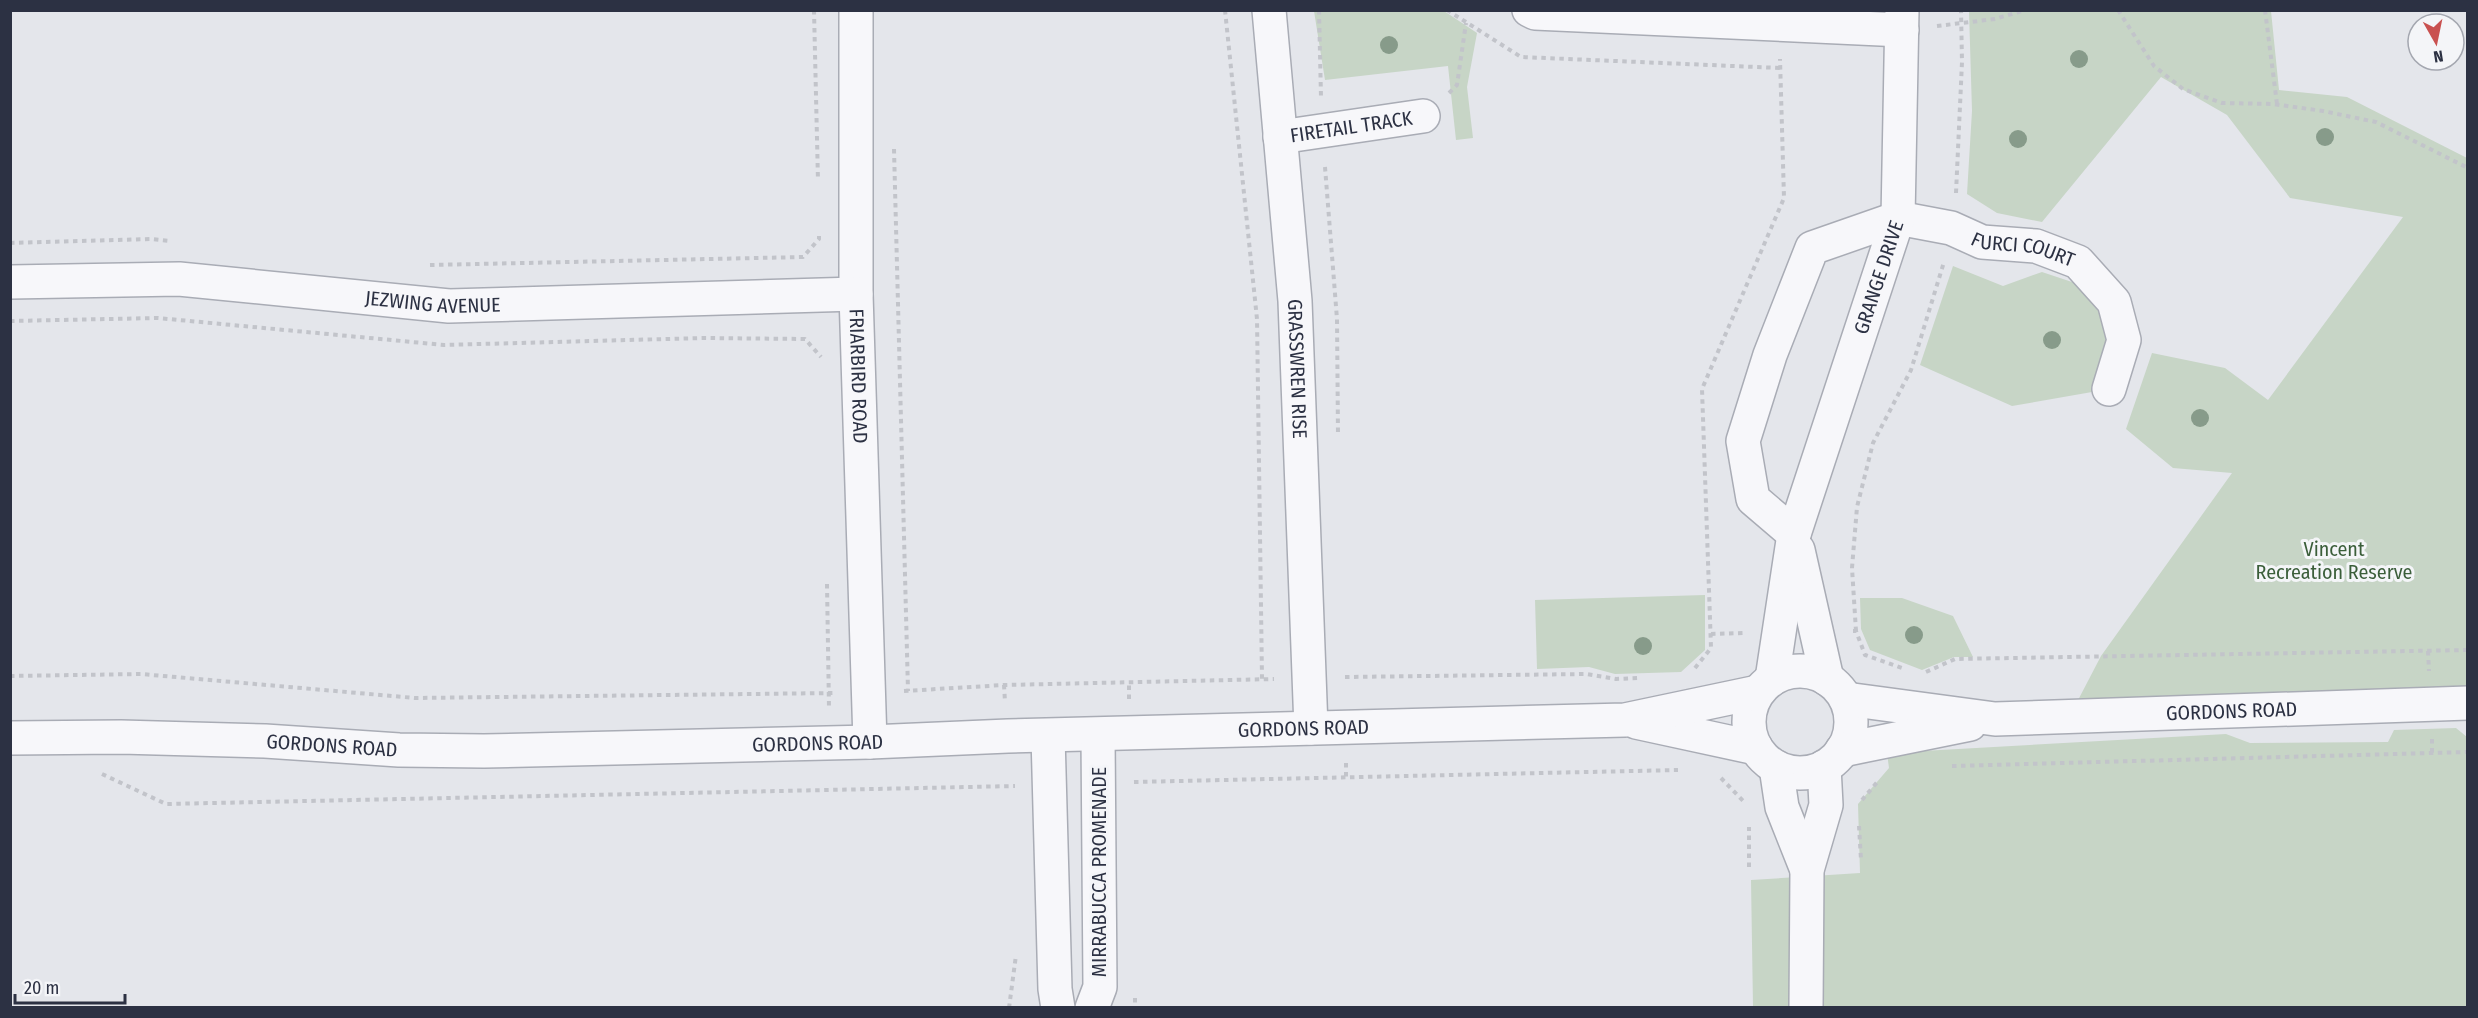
<svg xmlns="http://www.w3.org/2000/svg" width="2478" height="1018" font-family="'Fira Sans Condensed',sans-serif">
<rect width="100%" height="100%" fill="#e4e6eb"/>
<g fill="#c7d5c6">
<polygon points="1314,11 1444,11 1477,33 1467,87 1473,138 1456,140 1448,66 1325,80"/>
<polygon points="1969,11 2271,11 2279,90 2347,97 2467,158 2467,686 2461,690 2076,704 2101,656 2232,473 2173,468 2126,429 2152,353 2225,368 2268,400 2403,217 2290,198 2227,115 2161,77 2042,222 1997,213 1967,194 1972,111"/>
<polygon points="1953,266 2003,286 2042,272 2084,286 2113,337 2092,392 2012,406 1920,365"/>
<polygon points="1705,595 1705,650 1681,672 1615,674 1589,667 1537,669 1535,600"/>
<polygon points="1860,598 1902,598 1953,616 1973,657 1954,657 1922,670 1870,650 1861,629"/>
<polygon points="2456,728 2467,737 2467,1007 1753,1007 1751,880 1860,873 1858,804 1889,768 1887,753 2226,734 2250,743 2388,742 2394,730"/>
</g>
<g fill="none" stroke-linecap="round" stroke-linejoin="round">
<defs>
<g id="minor">
<path id="s1" d="M856,10V294L870,742"/>
<path id="s2" d="M1269,10L1295,301L1311,728"/>
<polyline points="1529,10 1535,13 1902,30"/>
<path id="s3" d="M1280,137L1423,116"/>
<path id="s4" d="M1898,218L1951,228L1982,242L2036,246L2078,262L2114,302L2124,340L2109,389"/>
<path id="s5" d="M10,282L179,279L449,306L856,294"/>
<polyline points="1794,534 1753,499 1743,441 1770,355 1812,248 1898,218"/>
<polyline points="1798,550 1827,679"/>
<circle cx="1800" cy="722" r="51"/>
<path id="s6" d="M1772,679L1794,534L1898,218L1902,10"/>
<path id="s7" d="M1846,699L1995,719L2468,703"/>
<polyline points="1636,722 1756,748"/>
<polyline points="1048,736 1055,989 1058,1008"/>
<path id="s8" d="M10,738L121,737L265,741L399,750L484,751L870,742L1008,736L1625,720L1758,692"/>
<polyline points="1842,750 1970,724"/>
<polyline points="1776,767 1782,807 1807,870"/>
<polyline points="1092,1008 1100,987 1098,736"/>
<polyline points="1806,1008 1807,870 1826,805 1824,767"/>
</g>
</defs>
<use href="#minor" stroke="#a9acb5" stroke-width="36"/>
<g stroke="#c2c4ca" stroke-width="4" stroke-dasharray="4.5 4.5" stroke-linecap="butt">
<polyline points="814,10 818,181"/>
<polyline points="1225,10 1257,319 1262,679"/>
<polyline points="1319,10 1321,97"/>
<polyline points="1447,10 1521,57 1780,68"/>
<polyline points="2118,10 2154,66 2183,89 2222,103 2273,104 2323,111 2376,122 2468,168"/>
<polyline points="2265,10 2277,104"/>
<polyline points="1937,26 1995,19 2025,10"/>
<polyline points="1449,93 1457,85 1466,23"/>
<polyline points="894,149 908,691"/>
<polyline points="1325,167 1337,319 1338,435"/>
<polyline points="1956,193 1962,62 1961,10"/>
<polyline points="10,243 151,239 171,241"/>
<polyline points="430,265 803,257 819,239 819,236"/>
<polyline points="10,321 158,318 444,345 703,338 805,339 821,357"/>
<polyline points="827,584 829,708"/>
<polyline points="1853,631 1856,631 1865,655 1905,669"/>
<polyline points="1856,631 1852,568 1857,507 1873,443 1911,370 1944,262"/>
<polyline points="1711,634 1743,633"/>
<polyline points="2428,651 2429,671"/>
<polyline points="1695,668 1711,648 1702,389 1784,198 1780,59"/>
<polyline points="1926,672 1955,659 2468,650"/>
<polyline points="10,676 141,674 415,698 834,693"/>
<polyline points="1345,677 1586,674 1616,679 1640,678"/>
<polyline points="1004,685 1005,702"/>
<polyline points="904,691 1004,685 1274,679"/>
<polyline points="1129,699 1129,682"/>
<polyline points="2432,739 2432,753"/>
<polyline points="1346,763 1346,778"/>
<polyline points="1952,766 2468,752"/>
<polyline points="102,774 166,804 1015,786"/>
<polyline points="1721,778 1745,803"/>
<polyline points="1134,782 1678,770"/>
<polyline points="1862,800 1879,780"/>
<polyline points="1859,826 1861,860"/>
<polyline points="1749,867 1749,827"/>
<polyline points="1135,998 1135,1008"/>
<polyline points="1009,1008 1016,955"/>
</g>
<use href="#minor" stroke="#f7f7fa" stroke-width="33"/>
</g>
<g fill="#879b8a">
<circle cx="1389" cy="45" r="9"/>
<circle cx="2079" cy="59" r="9"/>
<circle cx="2325" cy="137" r="9"/>
<circle cx="2018" cy="139" r="9"/>
<circle cx="2052" cy="340" r="9"/>
<circle cx="2200" cy="418" r="9"/>
<circle cx="1914" cy="635" r="9"/>
<circle cx="1643" cy="646" r="9"/>
</g>
<g text-anchor="middle" dominant-baseline="central" stroke-width="6" stroke-linejoin="round" paint-order="stroke">
<g font-size="20" fill="#2c3143" stroke="#f4f5f8">
<text stroke="none"><textPath href="#s3" startOffset="72">FIRETAIL TRACK</textPath></text>
<text stroke="none"><textPath href="#s4" startOffset="130">FURCI COURT</textPath></text>
<text stroke="none"><textPath href="#s6" startOffset="417">GRANGE DRIVE</textPath></text>
<text stroke="none"><textPath href="#s5" startOffset="424">JEZWING AVENUE</textPath></text>
<text stroke="none"><textPath href="#s2" startOffset="360">GRASSWREN RISE</textPath></text>
<text stroke="none"><textPath href="#s1" startOffset="366">FRIARBIRD ROAD</textPath></text>
<text stroke="none"><textPath href="#s7" startOffset="387">GORDONS ROAD</textPath></text>
<text stroke="none"><textPath href="#s8" startOffset="1294">GORDONS ROAD</textPath></text>
<text stroke="none"><textPath href="#s8" startOffset="808">GORDONS ROAD</textPath></text>
<text stroke="none"><textPath href="#s8" startOffset="322">GORDONS ROAD</textPath></text>
<text transform="translate(1099 872) rotate(-90)">MIRRABUCCA PROMENADE</text>
</g>
<g font-size="20" fill="#3b5e3a" stroke="#f4f5f8">
<text x="2334" y="549">Vincent<tspan x="2334" dy="23">Recreation Reserve</tspan></text>
</g>
</g>
<rect width="2478" height="1018" fill="none" stroke="#2c3143" stroke-width="24"/>
<g transform="translate(2436 42) rotate(171)"><circle r="28" fill="#f4f5f8" stroke="#a4a7b0" stroke-width="1.5"/>
<path d="M0-4.5L10 22L0 15L-10 22Z" fill="#c95150"/>
<text y="-9" font-size="16" font-weight="bold" text-anchor="middle" fill="#2c3143">N</text>
</g>
<path d="M15 994v9h110v-9" fill="none" stroke="#2c3143" stroke-width="3"/>
<text x="24" y="994" font-size="18" fill="#2c3143" stroke="#f4f5f8" stroke-width="4.5" paint-order="stroke">20 m</text>
</svg>
